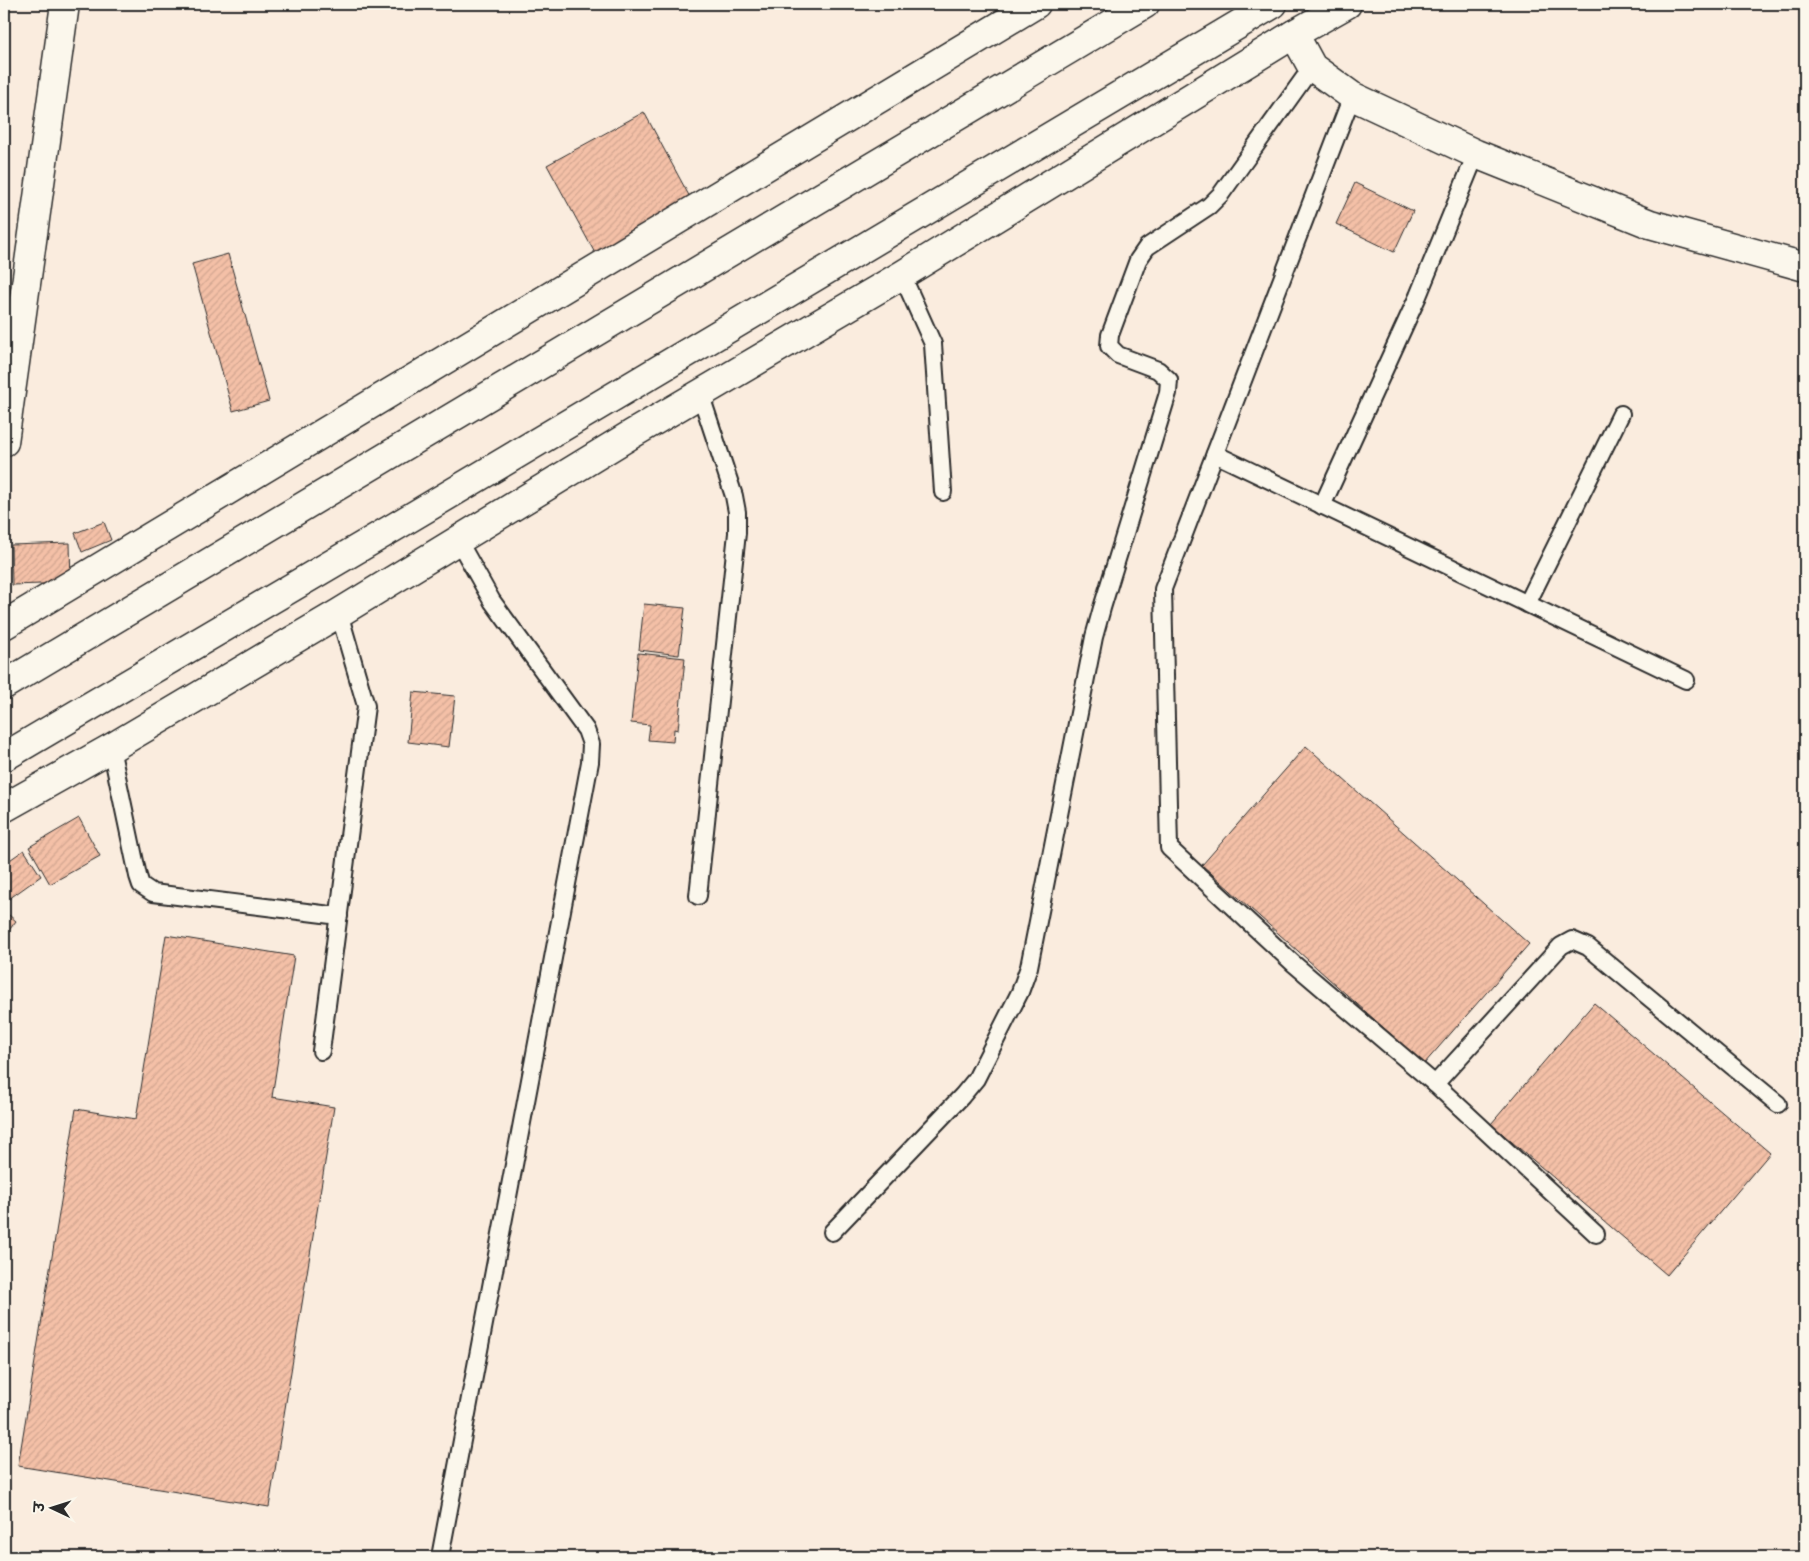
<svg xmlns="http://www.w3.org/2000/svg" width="1809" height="1561" font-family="'Indie Flower','Playpen Sans Deva',sans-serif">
<defs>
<pattern id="building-hatch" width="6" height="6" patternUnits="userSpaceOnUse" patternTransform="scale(1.25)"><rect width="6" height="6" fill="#f4c0a7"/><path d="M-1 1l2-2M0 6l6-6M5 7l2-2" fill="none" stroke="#d1a590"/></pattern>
</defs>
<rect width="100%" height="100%" fill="#faecde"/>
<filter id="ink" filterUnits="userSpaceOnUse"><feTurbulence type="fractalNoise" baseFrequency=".02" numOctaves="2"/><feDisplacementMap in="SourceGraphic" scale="10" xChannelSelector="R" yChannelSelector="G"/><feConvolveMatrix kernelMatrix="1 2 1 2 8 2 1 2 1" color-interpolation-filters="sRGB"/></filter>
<g filter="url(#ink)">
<g fill="url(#building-hatch)" stroke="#2b2b2b">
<polygon points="644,112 693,203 596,255 547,165"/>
<polygon points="1355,183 1413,211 1394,252 1336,224"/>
<polygon points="228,254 269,401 233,411 192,264"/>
<polygon points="104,522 111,540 82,552 75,533"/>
<polygon points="70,543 71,583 12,585 11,545"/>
<polygon points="644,604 685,608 679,655 639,650"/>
<polygon points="638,653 685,658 678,730 674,729 673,742 648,740 650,725 631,723"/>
<polygon points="413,692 455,696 449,747 408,742"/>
<polygon points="1306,746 1529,944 1424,1064 1202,865"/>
<polygon points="79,818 100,856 50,884 29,847"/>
<polygon points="24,850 41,876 6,901 4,896 4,864"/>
<polygon points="4,911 16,921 4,937"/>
<polygon points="166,935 294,956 272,1097 334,1107 269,1507 18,1466 76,1109 136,1119"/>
<polygon points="1594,1003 1770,1153 1667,1275 1491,1124"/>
</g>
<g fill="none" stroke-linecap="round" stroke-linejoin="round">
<defs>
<g id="service">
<polyline points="1352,96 1163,589 1169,848 1294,964 1435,1084 1596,1234"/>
<polyline points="902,275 933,344 943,492"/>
<polyline points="1215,454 1686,680"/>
<polyline points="1322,506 1418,296 1476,154"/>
<polyline points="1527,604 1621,414"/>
<polyline points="111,748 138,876 141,885 153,893 339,916"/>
<polyline points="698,896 737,533 737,512 734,496 700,393"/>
<polyline points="321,1051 366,706 339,613"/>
<polyline points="1435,1084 1561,946 1572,940 1588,947 1778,1104"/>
<polyline points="832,1232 962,1096 976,1079 1020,992 1029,967 1094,637 1102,608 1168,393 1169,380 1158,370 1118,355 1109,346 1110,335 1138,260 1147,247 1209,206 1221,194 1312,67"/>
<polyline points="440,1557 590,762 591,744 586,730 492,601 458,540"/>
</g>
<g id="tertiary">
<polyline points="1294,34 1312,67 1352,96 1476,154 1650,224 1805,267"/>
<polyline points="4,442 65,4"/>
<polyline points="4,625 1036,4"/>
<polyline points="4,808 111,748 339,613 632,434 902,275 1294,34 1347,4"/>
</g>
<g id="primary">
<polyline points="4,685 1145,4"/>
<polyline points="4,757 398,525 1273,4"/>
</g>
</defs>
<use href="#service" stroke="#2b2b2b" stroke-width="20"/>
<use href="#tertiary" stroke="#2b2b2b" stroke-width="31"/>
<use href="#primary" stroke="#2b2b2b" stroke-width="31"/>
<use href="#service" stroke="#fbf7ec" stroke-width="16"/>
<use href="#tertiary" stroke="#fbf7ec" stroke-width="28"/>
<use href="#primary" stroke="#fbf7ec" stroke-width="28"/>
</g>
</g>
<rect width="1809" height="1561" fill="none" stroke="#fbf7ec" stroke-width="20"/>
<rect x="10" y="10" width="1789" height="1541" fill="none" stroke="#2b2b2b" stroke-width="2" filter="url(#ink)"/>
<g transform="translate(52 1508) rotate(274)" stroke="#fbf7ec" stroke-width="4" paint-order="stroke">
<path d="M0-4L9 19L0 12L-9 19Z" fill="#2b2b2b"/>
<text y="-8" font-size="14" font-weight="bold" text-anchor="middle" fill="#2b2b2b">उ</text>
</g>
</svg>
